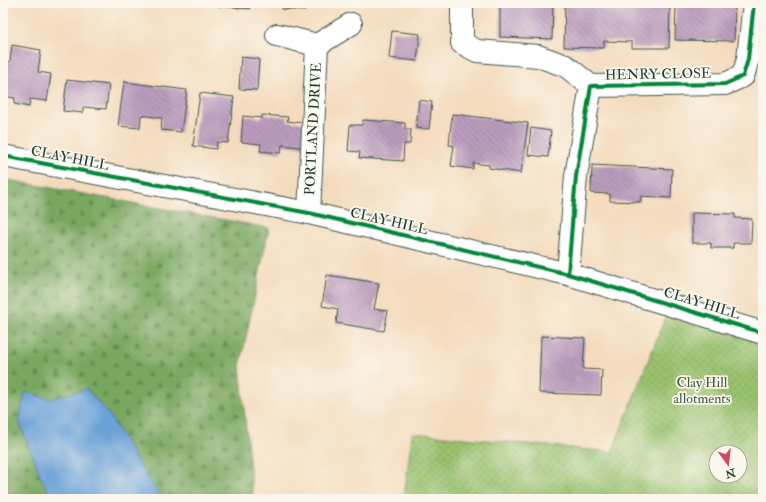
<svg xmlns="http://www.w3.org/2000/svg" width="766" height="502" font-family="'IM FELL Double Pica',serif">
<defs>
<pattern id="forest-firs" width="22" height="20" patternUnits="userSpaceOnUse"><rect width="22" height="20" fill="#7aa761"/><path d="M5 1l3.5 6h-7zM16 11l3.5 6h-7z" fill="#638951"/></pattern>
<pattern id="garden-dots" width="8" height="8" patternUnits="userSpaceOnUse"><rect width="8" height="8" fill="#99c16e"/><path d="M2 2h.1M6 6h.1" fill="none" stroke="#7c9e5b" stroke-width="1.8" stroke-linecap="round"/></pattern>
<pattern id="building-back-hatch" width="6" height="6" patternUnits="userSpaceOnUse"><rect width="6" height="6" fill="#bc9bbe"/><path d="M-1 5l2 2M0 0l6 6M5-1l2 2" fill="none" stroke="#98809b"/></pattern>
</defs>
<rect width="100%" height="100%" fill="#fbf7ec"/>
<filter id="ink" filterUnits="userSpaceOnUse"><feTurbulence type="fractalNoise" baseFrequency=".025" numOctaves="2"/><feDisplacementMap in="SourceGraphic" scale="8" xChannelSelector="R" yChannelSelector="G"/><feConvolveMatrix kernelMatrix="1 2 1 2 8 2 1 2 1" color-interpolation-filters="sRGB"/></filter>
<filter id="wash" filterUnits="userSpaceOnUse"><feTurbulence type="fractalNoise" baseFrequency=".012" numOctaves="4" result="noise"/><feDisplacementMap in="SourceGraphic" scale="16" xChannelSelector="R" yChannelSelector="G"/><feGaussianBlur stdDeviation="0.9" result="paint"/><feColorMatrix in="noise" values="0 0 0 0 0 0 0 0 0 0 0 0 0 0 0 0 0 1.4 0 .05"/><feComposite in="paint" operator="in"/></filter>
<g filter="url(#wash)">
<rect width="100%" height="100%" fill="#f4dbbd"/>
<polygon fill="url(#forest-firs)" stroke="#4c724a" points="3,179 269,228 240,366 253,499 3,499"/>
<path fill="url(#garden-dots)" stroke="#5c7f51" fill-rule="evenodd" d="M667,313L763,344V499H404L412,433L612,452ZM716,452H740V476H716Z"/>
<polygon fill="#6aa1d8" stroke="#446f86" points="87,389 110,416 135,458 162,499 52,499 41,477 19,421 25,392 50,399"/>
<g id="blocks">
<g fill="url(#building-back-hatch)">
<polygon points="201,3 250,3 250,9 201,4"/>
<polygon points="283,3 305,3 305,11 282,9"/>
<polygon points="500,3 553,3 552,39 500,37"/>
<polygon points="565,3 670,3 669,48 632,48 632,42 604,41 604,48 564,47"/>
<polygon points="676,3 730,3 730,5 735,5 734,41 675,40"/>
<polygon points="392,31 420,34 417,61 389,58"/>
<polygon points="12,45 41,50 38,72 51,74 47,101 30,99 29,107 14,104 15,98 3,96 3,61 10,62"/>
<polygon points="241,57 259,59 257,90 239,89"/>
<polygon points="67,80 109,85 106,109 83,107 83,113 63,111"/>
<polygon points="124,82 187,90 181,132 161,130 162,118 141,115 140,128 118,126"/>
<polygon points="200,93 234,97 228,143 217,142 216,149 193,146"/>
<polygon points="419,100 432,102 429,129 416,128"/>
<polygon points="452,114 528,123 521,173 489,168 489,165 473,163 473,169 451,166 454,146 449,145"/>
<polygon points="262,115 288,117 287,121 311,124 309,148 282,145 281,153 260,151 261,144 241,142 243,116 262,118"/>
<polygon points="363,120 405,123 405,129 411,129 410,144 404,144 403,161 359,158 360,152 348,151 350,125 362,125"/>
<polygon points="531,128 551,131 548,157 528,155"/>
<polygon points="592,165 672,169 671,198 641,196 640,202 610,201 610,194 591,193"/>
<polygon points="692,213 735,214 735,218 752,219 751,243 733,243 733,248 711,248 711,243 692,243"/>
<polygon points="327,275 379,283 374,309 388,311 384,331 336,323 338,309 322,306"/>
<polygon points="541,336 585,338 583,369 602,370 601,395 539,393"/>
</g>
</g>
</g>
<g filter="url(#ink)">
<use href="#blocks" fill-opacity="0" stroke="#3f5549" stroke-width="1"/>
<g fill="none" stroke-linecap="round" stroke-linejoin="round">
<defs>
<g id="street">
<polyline points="462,3 462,43 477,51 538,56 566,66 591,86"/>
<polyline points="277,35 317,45 309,213"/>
<polyline points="317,45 351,24"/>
<polyline points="568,274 576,176 591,86 725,84 743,76 748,59 754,3"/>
</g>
<polyline id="secondary" points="3,156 309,213 568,274 763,333"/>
</defs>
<use href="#street" stroke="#3f5549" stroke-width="24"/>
<use href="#secondary" stroke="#3f5549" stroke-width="24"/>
<use href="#street" stroke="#fff" stroke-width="22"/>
<use href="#secondary" stroke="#fff" stroke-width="22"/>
<defs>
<g id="cycleway">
<polyline points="3,156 309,213 568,274 763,333"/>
<polyline points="568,274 576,176 591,86 725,84 743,76 748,59 754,3"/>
</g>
</defs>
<use href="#cycleway" stroke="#fbf7ec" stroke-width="6"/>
<use href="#cycleway" stroke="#00873e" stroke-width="4"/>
</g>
</g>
<g text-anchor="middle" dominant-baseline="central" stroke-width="3.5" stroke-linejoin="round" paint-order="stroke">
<g font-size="14" fill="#1f3d34" stroke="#fbf7ec">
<text transform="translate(658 74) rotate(-1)">HENRY CLOSE</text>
<text transform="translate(313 129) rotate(-87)">PORTLAND DRIVE</text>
<text transform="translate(70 158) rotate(11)">CLAY HILL</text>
<text transform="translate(389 221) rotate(13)">CLAY HILL</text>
<text transform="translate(702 303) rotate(17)">CLAY HILL</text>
</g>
<g font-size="14" fill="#3e5e42" stroke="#fbf7ec">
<text x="702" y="382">Clay Hill<tspan x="702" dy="16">allotments</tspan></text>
</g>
</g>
<rect width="766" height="502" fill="none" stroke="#fbf7ec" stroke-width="16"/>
<g transform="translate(728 464) rotate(165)"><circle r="19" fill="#fbf7ec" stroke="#a3ada2"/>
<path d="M0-3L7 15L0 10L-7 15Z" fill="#d1495b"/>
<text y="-6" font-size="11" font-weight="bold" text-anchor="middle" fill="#1f3d34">N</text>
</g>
</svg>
